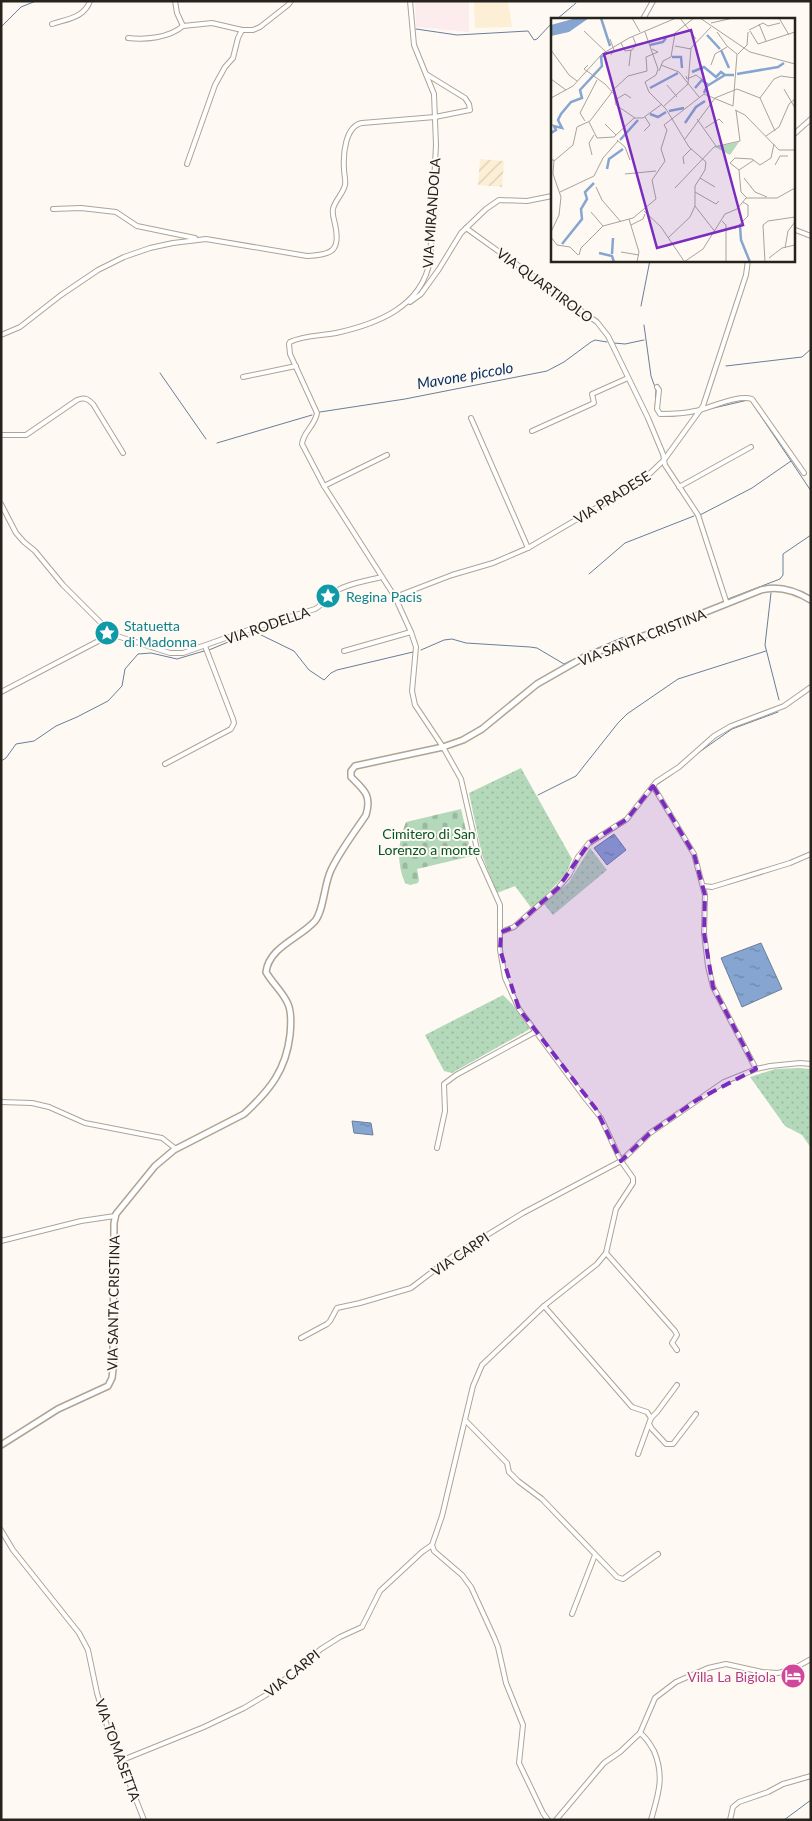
<svg xmlns="http://www.w3.org/2000/svg" width="812" height="1821" font-family="Lato,sans-serif">
<defs>
<pattern id="industrial-furrows" width="10" height="10" patternUnits="userSpaceOnUse" patternTransform="scale(1.25)"><rect width="10" height="10" fill="#fcefd6"/><path d="M-1 1l2-2M0 10L10 0M9 11l2-2" fill="none" stroke="#d8cdb7"/></pattern>
<pattern id="grass-dots" width="8" height="8" patternUnits="userSpaceOnUse" patternTransform="scale(1.25)"><rect width="8" height="8" fill="#b3d8ba"/><path d="M2 2h.1M6 6h.1" fill="none" stroke="#9ab99f" stroke-width="1.8" stroke-linecap="round"/></pattern>
<pattern id="cemetery-stones" width="16" height="16" patternUnits="userSpaceOnUse" patternTransform="scale(1.25)"><rect width="16" height="16" fill="#b3d8ba"/><path d="M2 7V4a2 2 0 0 1 4 0v3zM10 15v-3a2 2 0 0 1 4 0v3z" fill="#9ab99f"/></pattern>
<pattern id="water-ripples" width="26" height="14" patternUnits="userSpaceOnUse" patternTransform="scale(1.25)"><rect width="26" height="14" fill="#86a5d1"/><path d="M2 4q2-2 4 0t4 0M15 11q2-2 4 0t4 0" fill="none" stroke="#6d86a9"/></pattern>
</defs>
<rect width="100%" height="100%" fill="#fefaf3"/>
<polygon fill="#fcefd6" points="474,1 508,1 512,27 475,28"/>
<polygon fill="url(#industrial-furrows)" points="480,159 504,161 502,187 478,185"/>
<polygon fill="#fdeced" points="415,1 469,1 469,32 416,27"/>
<g fill="url(#grass-dots)">
<polygon points="521,768 572,859 566,874 532,909 515,886 497,893 482,855 469,793"/>
<polygon points="590,848 607,870 553,915 544,904 569,882"/>
<polygon points="503,995 513,1005 530,1029 452,1073 444,1071 425,1035"/>
<polygon points="799,1068 811,1069 811,1148 802,1135 785,1126 750,1077 775,1069"/>
</g>
<path fill="url(#cemetery-stones)" d="M461,809L472,856L417,869L419,880L418,883L410,885L405,883C396,862 398,842 406,822Z"/>
<g fill="url(#water-ripples)" stroke="#697e9b">
<polygon points="614,834 626,850 607,865 594,848"/>
<polygon points="761,943 782,989 742,1007 721,958"/>
<polygon points="352,1121 371,1123 373,1135 354,1133"/>
</g>
<g fill="none" stroke-linecap="round" stroke-linejoin="round">
<g stroke="#697e9b" stroke-width="1">
<polyline points="557,19 576,3"/>
<polyline points="1,27 21,7 36,1"/>
<polyline points="416,29 457,35 528,31 534,40 537,39 552,23"/>
<polyline points="641,306 650,260"/>
<polyline points="644,325 651,376 656,390 655,410 659,415"/>
<polyline points="614,343 625,344 644,340"/>
<polyline points="726,366 802,357 811,349"/>
<polyline points="160,373 206,439"/>
<polyline points="705,410 748,400 750,400 791,461"/>
<polyline points="320,412 405,399 547,371 564,362 591,342 595,340 607,342"/>
<polyline points="673,416 681,415"/>
<polyline points="217,443 312,415"/>
<polyline points="700,515 752,488 791,461 811,491"/>
<polyline points="589,574 625,543 694,516"/>
<polyline points="771,593 765,645 779,700"/>
<polyline points="728,599 780,579 783,575 783,554 811,535"/>
<polyline points="692,615 723,602"/>
<polyline points="209,650 233,640 257,633 294,651 309,670 324,680 331,673 337,670 413,652"/>
<polyline points="421,650 444,640 452,639 466,643 530,647 537,648 564,664 583,655"/>
<polyline points="593,650 621,638 643,633 681,619"/>
<polyline points="698,753 732,729 778,712"/>
<polyline points="1,761 6,758 16,744 34,741 56,726 77,717 108,701 122,686 125,669 138,654 151,653 177,659 204,651"/>
<polyline points="658,784 674,773"/>
<polyline points="538,795 576,776 618,723 627,714 678,679 766,651"/>
<polyline points="591,845 627,822 652,789"/>
<polyline points="784,1820 811,1800"/>
</g>
<defs>
<g id="minor">
<polyline points="175,1 177,13 183,26 212,23 242,30 253,30 260,27 288,5 291,1"/>
<polyline points="643,19 653,1"/>
<path d="M52,24C67,19 84,18 90,1"/>
<path d="M128,38C145,40 169,38 183,26"/>
<polyline points="793,135 811,119"/>
<polyline points="187,164 215,85 225,67 233,58 238,38 242,30"/>
<polyline points="53,209 81,208 116,212 137,226 195,238"/>
<polyline points="466,228 597,322 608,336 648,418 663,454 665,465 698,515 727,604"/>
<polyline points="793,229 811,236"/>
<polyline points="410,302 421,294 439,269 461,233 486,209 499,200 527,201 552,196"/>
<path d="M1,335L20,327L61,295L98,270L124,257L150,248L173,243L206,239L307,256C332,255 341,251 335,224C334,220 332,214 333,209C335,200 343,194 345,185C346,179 344,175 344,169C343,155 345,126 362,123L435,117L470,110L469,104L465,98L426,74"/>
<polyline points="243,377 296,366"/>
<path d="M657,387L659,390L657,409L660,414C672,414 683,414 695,411C710,408 738,394 752,399L804,473"/>
<polyline points="471,418 528,548"/>
<polyline points="532,431 594,403 592,394 628,378"/>
<path d="M1,435H26L77,400C85,397 88,399 93,404L123,453"/>
<polyline points="324,486 387,455"/>
<polyline points="679,487 751,447"/>
<polyline points="1,504 16,533 24,542 35,551 63,585 113,635"/>
<polyline points="395,597 452,575 493,563 528,548 642,481 664,460 703,406 746,275 748,260"/>
<polyline points="344,651 411,632"/>
<path d="M1,692L108,636H117L170,653H183L254,628L315,609C324,604 329,595 338,590C350,583 367,581 381,577"/>
<polyline points="165,764 231,729 234,723 233,719 205,646"/>
<polyline points="653,786 694,854 705,895 704,933 708,966 713,987 756,1069"/>
<polyline points="703,886 712,887 790,863 811,854"/>
<polyline points="501,932 514,927 558,888 569,875 578,857 589,843 627,819 656,782 679,767 714,736 731,726 784,706 811,687"/>
<polyline points="1,1102 32,1103 49,1107 85,1123 162,1138 176,1149"/>
<polyline points="437,1148 445,1111 444,1084 456,1075 535,1032"/>
<polyline points="1,1241 81,1221 115,1216"/>
<polyline points="606,1253 675,1331 677,1335 672,1343 677,1350"/>
<polyline points="544,1306 632,1407 647,1412 651,1418 638,1454"/>
<polyline points="301,1338 327,1324 330,1321 337,1308 360,1303 411,1288 453,1256 479,1240 523,1213 621,1161 650,1133 724,1082 756,1069 770,1066 800,1063 811,1064"/>
<polyline points="651,1418 657,1412 677,1385"/>
<polyline points="465,1420 507,1463 509,1472 518,1481 542,1499 617,1577 623,1579 658,1554"/>
<polyline points="649,1424 652,1429 666,1444 673,1444 696,1414"/>
<polyline points="1,1530 13,1550 79,1633 88,1650 97,1693 108,1729 144,1820"/>
<polyline points="432,1545 434,1551 462,1575 471,1587 494,1637 498,1647 506,1683 523,1725 519,1763 543,1813 548,1820"/>
<polyline points="572,1614 595,1555"/>
<path d="M640,1733C647,1738 650,1744 654,1751C665,1777 658,1795 651,1820"/>
<path d="M120,1761L204,1727L244,1708L266,1695L321,1649L340,1637L362,1627L380,1591L422,1552L432,1545L442,1516L473,1386L482,1365L544,1306L597,1264L606,1253L616,1209L633,1183V1178L621,1161L601,1118L585,1098L519,1009L505,978L500,950V905L479,858L461,779L443,747L415,705L412,691L416,647L411,632L395,597L324,486L302,444C303,432 315,426 317,413L290,354L289,344L290,342C304,335 321,336 336,333C377,324 422,307 430,260L436,145L434,94L414,45L410,1"/>
<polyline points="556,1820 604,1763 620,1752 640,1733 655,1698 676,1682 708,1668 726,1664 762,1672 778,1673 793,1669 811,1659"/>
<polyline points="730,1820 733,1807 739,1802 768,1792 783,1784 811,1776"/>
</g>
<path id="tertiary" d="M1,1445L58,1409L108,1386L112,1378L113,1369L114,1223L116,1214L155,1166L174,1150L244,1114C270,1090 286,1070 290,1035C291,1025 292,1013 288,1004C283,992 272,983 266,972C269,947 300,938 315,921C324,910 324,884 331,870C340,851 354,833 366,815C372,795 364,790 351,777V771L355,766L443,747L463,740L482,729L537,684L586,656L663,629L761,590C779,585 796,591 811,600"/>
</defs>
<use href="#minor" stroke="#ada494" stroke-width="6"/>
<use href="#tertiary" stroke="#ada494" stroke-width="8"/>
<use href="#minor" stroke="#fff" stroke-width="4"/>
<use href="#tertiary" stroke="#fff" stroke-width="5"/>
</g>
<path fill="#7b2cbf" fill-opacity="0.2" stroke="#7b2cbf" stroke-width="4" stroke-dasharray="10 6" stroke-linejoin="round" d="M653,786L694,854L705,895L704,933L713,987L756,1069L697,1100L650,1133L621,1161L596,1109L519,1009L500,950L501,932L514,927L558,888L589,843L627,819Z"/>
<defs>
<symbol id="sight-disc" viewBox="-11 -11 22 22"><circle r="9.5" fill="#0f9aa8" stroke="#fefaf3"/><path d="M0-6L1.8-2.2L6-1.7L2.9 1.2L3.7 5.4L0 3.3L-3.7 5.4L-2.9 1.2L-6-1.7L-1.8-2.2Z" fill="#fff"/></symbol>
<symbol id="hotel-disc" viewBox="-11 -11 22 22"><circle r="9.5" fill="#d1479c" stroke="#fefaf3"/><path d="M-6-4.5h1.5V1H6V5H4.5V3h-9V5H-6ZM-4 0a1.8 1.8 0 1 1 3.6 0ZM.5 0V-2.5h3Q6-2.5 6 0Z" fill="#fff"/></symbol>
</defs>
<g fill-rule="evenodd">
<use href="#sight-disc" x="314" y="582" width="28" height="28"/>
<use href="#sight-disc" x="93" y="619" width="28" height="28"/>
<use href="#hotel-disc" x="779" y="1662" width="28" height="28"/>
</g>
<g text-anchor="middle" dominant-baseline="central" stroke-width="4" stroke-linejoin="round" paint-order="stroke">
<g font-size="14" fill="#26221c" stroke="#fefaf3">
<text transform="translate(431 213) rotate(-86)">VIA MIRANDOLA</text>
<text transform="translate(545 285) rotate(36)">VIA QUARTIROLO</text>
<text transform="translate(612 497) rotate(-32)">VIA PRADESE</text>
<text transform="translate(267 625) rotate(-19)">VIA RODELLA</text>
<text transform="translate(642 637) rotate(-21)">VIA SANTA CRISTINA</text>
<text transform="translate(460 1254) rotate(-34)">VIA CARPI</text>
<text transform="translate(113 1303) rotate(-89)">VIA SANTA CRISTINA</text>
<text transform="translate(292 1673) rotate(-39)">VIA CARPI</text>
<text transform="translate(118 1750) rotate(70)">VIA TOMASETTA</text>
</g>
<g font-size="14" fill="#0d838f" stroke="#fefaf3" text-anchor="start">
<text x="346" y="596">Regina Pacis</text>
<text x="124" y="625">Statuetta<tspan x="124" dy="16">di Madonna</tspan></text>
</g>
<g font-size="14" fill="#065426" stroke="#fefaf3">
<text x="429" y="833">Cimitero di San<tspan x="429" dy="16">Lorenzo a monte</tspan></text>
</g>
<g font-size="14" fill="#b23c85" stroke="#fefaf3" text-anchor="end">
<text x="776" y="1676">Villa La Bigiola</text>
</g>
<g font-size="15" font-style="italic" fill="#053064" stroke="#fefaf3">
<text transform="translate(465 375) rotate(-10)">Mavone piccolo</text>
</g>
</g>
<g transform="translate(551 18)">
<rect width="244" height="244" fill="#fefaf3"/>
<path d="M188,124L179,137L164,129Z" fill="#b3d8ba"/>
<path d="M25,0H38L18,14L0,18V7Z" fill="#86a5d1"/>
<path fill="none" stroke="#86a5d1" stroke-width="2.5" d="M50,0L59,28M156,17L169,31M99,27L112,24L115,20M170,32L178,50M121,39H130L131,50M141,54L153,49L165,59L170,54L174,57M186,56L227,49L233,45M99,70L127,55M144,70L151,62L157,67M153,75L156,68L174,57H183M118,93L133,90M99,96L107,99L115,94M134,105L145,89L154,83M0,115L5,112L3,108L11,110L7,102L10,96L20,84L31,80L29,72L51,48L50,39L56,35M69,122L87,102M56,151L58,141L72,131M189,208L190,222L199,244M11,226L31,201L30,191L36,181L34,174L43,165M48,235L61,238L63,244M61,236L62,220"/>
<path fill="none" stroke="#a8a49d" stroke-width="1" d="M81,0L89,14M129,0L145,21M149,0L199,34L244,46M228,0L238,17M160,5L182,0M208,6L215,23M198,12L212,5L217,8L229,5M33,13L55,34M199,13L207,26M94,14L107,51L105,57L94,64L98,74L115,91L138,129L155,144L154,152L144,168V188L139,199L117,220M166,14L176,28L186,36L182,88M59,21L63,32L60,37M70,25L74,33L81,32L85,27L82,19M207,26L244,14M124,28L140,31M0,32L18,57L26,63M187,36L196,27L197,14M37,47L33,51L54,66L63,76L65,87L84,100M110,47L128,54L148,79M160,47L164,36L176,29M78,48L80,32M108,53L112,43L120,39L124,15L143,0M135,58L136,61L145,57L153,63M0,61L15,72M116,67L126,79M233,71L244,90M61,73L77,58L96,53L95,39L107,34L101,31M0,80L22,68L51,36L78,20L125,0M164,80L186,71L209,80L223,61L230,58L244,60M209,80L224,113M64,82L74,76L80,80M113,88L137,66L140,30L160,9M184,92L194,97L228,132H244M146,101L165,128M34,103L29,95L46,62M38,104L46,120L63,119L83,100H92L111,86M54,106L65,117M154,110L168,101L172,105M93,113L99,107L94,99M215,118L228,109L238,86L244,81M134,121L164,80M66,122L74,129L79,142M41,137L38,125L43,117M0,142H3L2,156L10,179L8,197L0,214M3,143L22,127L26,109L39,103L61,74M133,146L132,139L140,131M224,147L229,138H237M188,152L179,145L184,140L201,141L209,147L220,140L223,126M188,152L190,174L196,180M188,152L203,142M74,156L105,153M149,160L164,169M193,160L204,174L216,179M45,169L51,182L70,204M124,170L163,129L189,123L185,92M9,174L43,158L52,140L67,123M144,174L165,186L168,183M144,188L165,215M93,193L110,209L133,243M40,194L52,208M78,201L88,234L86,244M171,203L175,207V244M80,207L92,201L94,196M184,211L197,198V187L192,184M0,219L6,227L19,229L27,237M234,230L237,213L244,204M70,234L88,237M28,237L30,230L52,208L82,200L105,181L101,162L114,143L110,131L116,112L113,107L153,76L182,88M218,240L231,230L244,227M133,244L152,231L174,196L186,191L195,180H226L244,170M214,244L212,207L217,203L244,199"/>
<path fill="#7b2cbf" fill-opacity="0.15" stroke="#7b2cbf" stroke-width="2.5" d="M140,12L192,207L106,230L53,36Z"/>
<rect width="244" height="244" fill="none" stroke="#26221c" stroke-width="2.5"/>
</g>
<rect width="812" height="1821" fill="none" stroke="#26221c" stroke-width="5"/>
</svg>
